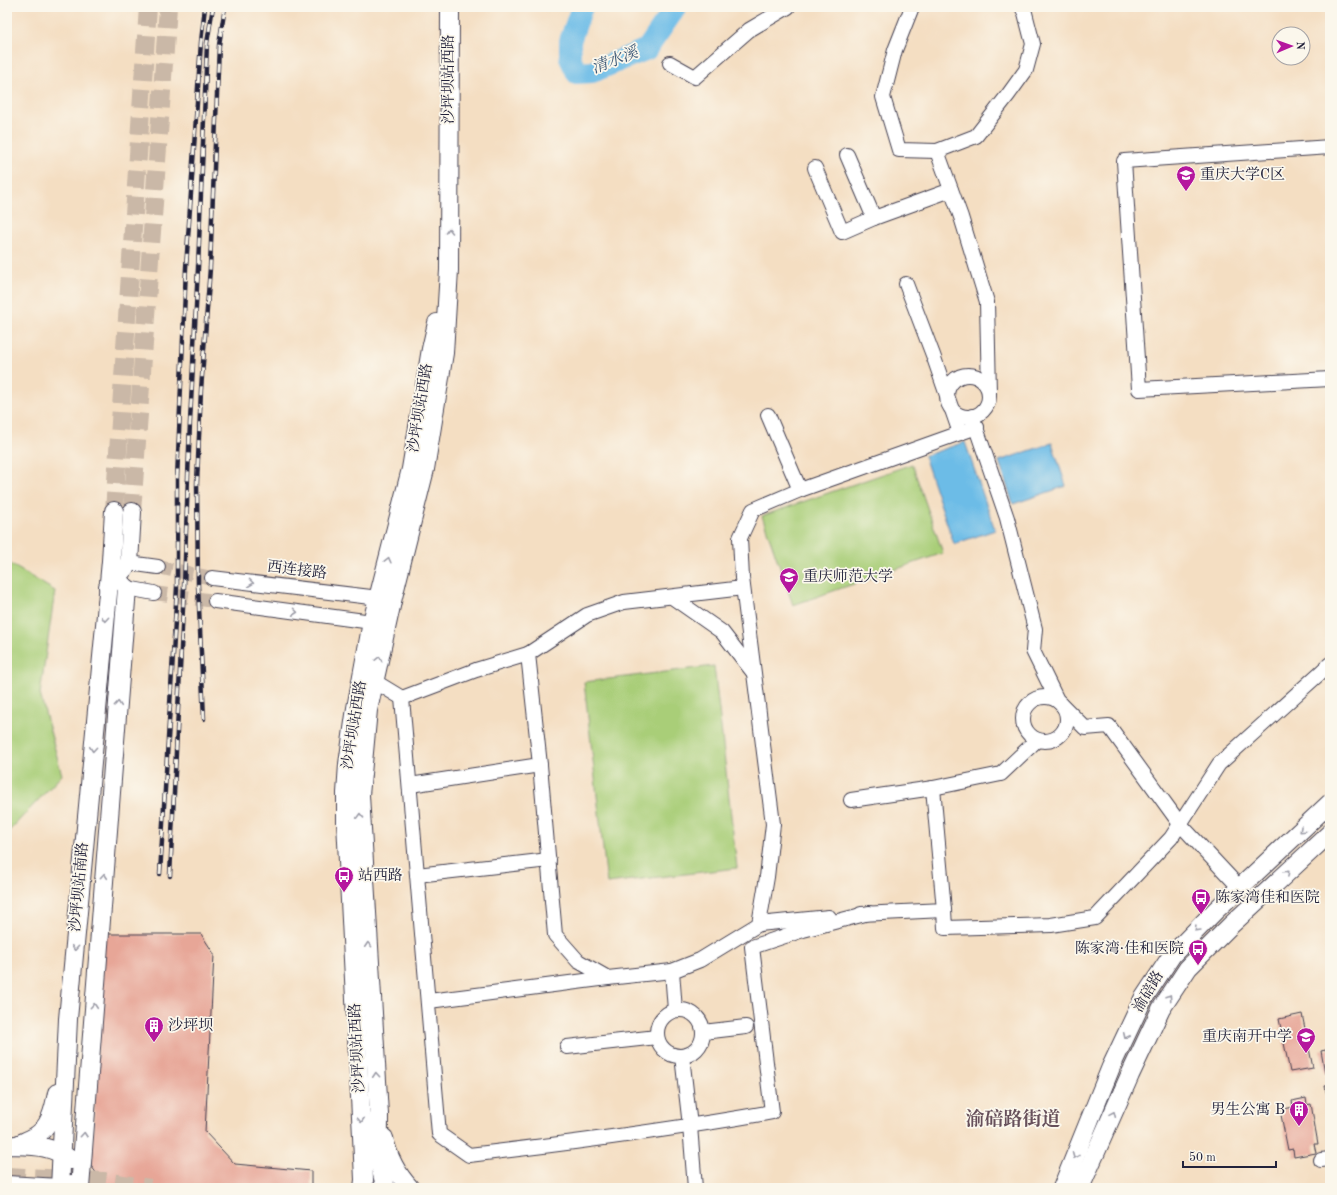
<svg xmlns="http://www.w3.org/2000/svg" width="1337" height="1195" font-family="'Old Standard TT','Noto Serif SC',serif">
<rect width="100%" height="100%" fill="#fbf7ec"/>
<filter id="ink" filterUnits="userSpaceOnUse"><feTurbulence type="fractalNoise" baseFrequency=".025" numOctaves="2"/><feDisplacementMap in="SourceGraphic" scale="8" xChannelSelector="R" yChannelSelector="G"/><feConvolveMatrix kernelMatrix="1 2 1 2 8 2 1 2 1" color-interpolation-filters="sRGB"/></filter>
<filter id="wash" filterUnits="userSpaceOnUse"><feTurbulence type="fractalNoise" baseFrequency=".012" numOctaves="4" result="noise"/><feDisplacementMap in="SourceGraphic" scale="16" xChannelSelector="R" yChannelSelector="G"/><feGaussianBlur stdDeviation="0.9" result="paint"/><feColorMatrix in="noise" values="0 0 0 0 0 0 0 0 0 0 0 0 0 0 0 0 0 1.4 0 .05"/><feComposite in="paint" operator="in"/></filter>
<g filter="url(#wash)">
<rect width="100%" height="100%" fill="#f4dec2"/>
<g fill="#a9ce78" stroke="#66785a">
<polygon points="912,464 943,553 793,605 762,516"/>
<polygon points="7,562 55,591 40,694 62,775 7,833"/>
<polygon points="714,666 737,868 607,883 584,682"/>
</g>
<g fill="#6cbce7" stroke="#476f91">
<polygon points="965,442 995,530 954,544 924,456"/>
<polygon points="1052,443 1066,486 1013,504 999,461"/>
</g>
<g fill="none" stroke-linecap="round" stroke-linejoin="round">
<polyline stroke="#6cbce7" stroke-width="22" points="582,7 570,41 570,58 577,73 592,72 647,49 676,7"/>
</g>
<g id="blocks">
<g fill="#e7a697">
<polygon points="104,934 201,934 214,954 205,1132 235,1164 311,1171 311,1188 108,1188 91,1166"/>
<polygon points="1302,1014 1313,1068 1290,1072 1279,1019"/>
<polygon points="1330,1049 1330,1072 1325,1073 1321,1051"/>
<polygon points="1330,1084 1330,1107 1329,1107 1325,1086"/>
<polygon points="1306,1098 1307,1105 1311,1104 1318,1144 1314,1144 1316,1153 1294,1157 1293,1149 1288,1150 1280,1110 1293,1107 1292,1101"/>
</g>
</g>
</g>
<g filter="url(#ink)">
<use href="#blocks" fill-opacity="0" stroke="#423e4f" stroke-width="1"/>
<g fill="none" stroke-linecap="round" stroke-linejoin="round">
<g stroke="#cab8a7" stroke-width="14" stroke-dasharray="14 7" stroke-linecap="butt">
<polyline points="158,567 212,578"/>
<polyline points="154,593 215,601"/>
</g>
<g stroke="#cab8a7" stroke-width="18" stroke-dasharray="18 9" stroke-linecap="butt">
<polyline points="114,511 148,7"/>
<polyline points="132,512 168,7"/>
<polyline points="7,1176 103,1181 150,1188"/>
</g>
<defs>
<g id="minor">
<polyline points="912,7 895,50 883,97 899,150 937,151"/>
<polyline points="670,63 695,77 749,30 788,7"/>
<polyline points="1330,147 1124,161 1139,389 1330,379"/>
<polyline points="847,155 874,218"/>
<polyline points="815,168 842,232 874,218 951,190"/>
<polyline points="906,284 933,355 960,433"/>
<circle cx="968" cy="396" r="21"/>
<polyline points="989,393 987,302 961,217 937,151 976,136 1008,95 1026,70 1033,44 1025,13 1022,7"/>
<polyline points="768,415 800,490"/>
<polyline points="972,416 1007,518 1035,629 1033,651 1057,700 1085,728 1109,726 1180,824 1240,888"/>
<polyline points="129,563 158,567"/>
<polyline points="212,578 379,598"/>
<polyline points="122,581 127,588 154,593"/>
<polyline points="672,597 722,632 753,672"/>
<polyline points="215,601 372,622"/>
<path d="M528,654L476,670L402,698L439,1134L469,1155C571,1143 671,1130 772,1112L752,947L803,930L869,913"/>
<polyline points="374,681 402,698"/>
<circle cx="1045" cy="719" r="22"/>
<polyline points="410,785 540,765"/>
<polyline points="851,800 933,788 1001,774 1037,740"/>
<polyline points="417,875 549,860"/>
<polyline points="944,910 945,928 1051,925 1095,918 1171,838 1219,764 1330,664"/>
<polyline points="861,914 944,910 933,788"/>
<polyline points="759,924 829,917"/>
<polyline points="672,971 608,978 578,961 555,935 540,765 528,654 587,615 624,602 743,588"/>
<polyline points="429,1001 608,978"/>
<polyline points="675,1010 672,971 700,960 759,924 767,877 773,824 742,578 740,538 753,510 800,490 977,427"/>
<circle cx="680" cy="1033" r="23"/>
<polyline points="703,1032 746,1027"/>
<polyline points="567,1047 657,1037"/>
<polyline points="682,1056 690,1126 695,1188"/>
<polyline points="1321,1160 1330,1159"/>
</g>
<g id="major">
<polyline points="108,587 129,563 132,512"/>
<path d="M384,1138C388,1157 397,1174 410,1188"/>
<path d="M7,1145C32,1146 50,1144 71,1160"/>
<path d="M17,1145C23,1142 29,1140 34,1137C50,1128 54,1109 57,1093"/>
<polyline points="7,1185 60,1188 71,1184"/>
<polyline points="60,1188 68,1019 111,561 114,511"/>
<polyline points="80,1188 127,588"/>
<polyline points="363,1188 364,1180 362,1136 346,822 346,793 348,764 356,708 372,622 411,469 431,349 437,323"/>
<path d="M386,1188C377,1163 379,1140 379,1114L360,795L368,710L393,597L425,469L444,353L449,270L450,7"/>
<polyline points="1062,1188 1111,1067 1143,999 1172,955 1216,910 1330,803"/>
<polyline points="1080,1188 1130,1075 1161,1009 1188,968 1231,925 1330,833"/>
</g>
</defs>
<use href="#minor" stroke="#423e4f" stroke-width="16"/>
<use href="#major" stroke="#423e4f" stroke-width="20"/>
<use href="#minor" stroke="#fff" stroke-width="14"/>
<use href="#major" stroke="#fff" stroke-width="18"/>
<defs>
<g id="rail">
<polyline points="204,719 198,585 197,483 201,390 210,268 219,45 225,7"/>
<polyline points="160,874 177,587 177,479 186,268 201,42 205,7"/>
<polyline points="170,876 184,587 190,422 198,268 207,43 213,7"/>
</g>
</defs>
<use href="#rail" stroke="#22223b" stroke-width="4.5"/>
<use href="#rail" stroke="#fbf7ec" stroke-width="3" stroke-dasharray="9" stroke-linecap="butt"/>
</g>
<defs><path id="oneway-chevron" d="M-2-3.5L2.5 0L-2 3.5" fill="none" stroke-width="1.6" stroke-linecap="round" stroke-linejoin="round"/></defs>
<g stroke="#9c9ca7">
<use href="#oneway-chevron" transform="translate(449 231) rotate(-90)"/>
<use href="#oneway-chevron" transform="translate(388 560) rotate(-76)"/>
<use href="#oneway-chevron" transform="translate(251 583) rotate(7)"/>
<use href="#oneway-chevron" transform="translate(295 612) rotate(7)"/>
<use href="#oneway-chevron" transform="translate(105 619) rotate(95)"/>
<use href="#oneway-chevron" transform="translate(379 659) rotate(-77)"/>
<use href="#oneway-chevron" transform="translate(118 704) rotate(-85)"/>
<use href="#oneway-chevron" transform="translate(93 749) rotate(95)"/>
<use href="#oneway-chevron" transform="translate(360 816) rotate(-92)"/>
<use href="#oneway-chevron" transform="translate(1302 830) rotate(137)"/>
<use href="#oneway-chevron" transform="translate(1287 873) rotate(-43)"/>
<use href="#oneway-chevron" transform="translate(104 876) rotate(-85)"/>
<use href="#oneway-chevron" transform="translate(1197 929) rotate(134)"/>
<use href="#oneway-chevron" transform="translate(368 945) rotate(-94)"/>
<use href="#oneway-chevron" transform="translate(75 948) rotate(95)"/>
<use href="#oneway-chevron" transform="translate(1169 997) rotate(-56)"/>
<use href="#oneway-chevron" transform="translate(94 1006) rotate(-85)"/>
<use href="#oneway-chevron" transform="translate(1126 1036) rotate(115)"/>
<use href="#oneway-chevron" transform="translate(376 1075) rotate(-94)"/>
<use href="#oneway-chevron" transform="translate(1113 1114) rotate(-66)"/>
<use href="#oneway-chevron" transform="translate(361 1120) rotate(87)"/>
<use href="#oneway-chevron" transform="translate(84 1135) rotate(-85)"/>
<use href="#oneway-chevron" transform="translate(1075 1156) rotate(112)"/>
</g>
</g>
<defs>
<symbol id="university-pin" viewBox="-11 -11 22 30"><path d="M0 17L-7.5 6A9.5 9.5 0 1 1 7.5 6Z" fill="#b5179e" stroke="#fbf7ec"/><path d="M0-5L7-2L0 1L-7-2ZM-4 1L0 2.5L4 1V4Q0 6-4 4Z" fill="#fff"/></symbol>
<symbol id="bus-pin" viewBox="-11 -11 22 30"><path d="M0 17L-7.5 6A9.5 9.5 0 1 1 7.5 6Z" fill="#b5179e" stroke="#fbf7ec"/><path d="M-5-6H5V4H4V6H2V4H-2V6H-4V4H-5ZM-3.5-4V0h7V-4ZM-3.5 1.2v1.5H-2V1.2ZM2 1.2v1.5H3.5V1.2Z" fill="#fff"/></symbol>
<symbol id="building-pin" viewBox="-11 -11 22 30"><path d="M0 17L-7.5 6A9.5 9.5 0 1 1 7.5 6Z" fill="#b5179e" stroke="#fbf7ec"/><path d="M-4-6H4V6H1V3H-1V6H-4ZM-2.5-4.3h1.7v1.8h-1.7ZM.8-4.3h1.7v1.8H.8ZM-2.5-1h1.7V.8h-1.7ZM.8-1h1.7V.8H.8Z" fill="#fff"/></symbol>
<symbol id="school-pin" viewBox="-11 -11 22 30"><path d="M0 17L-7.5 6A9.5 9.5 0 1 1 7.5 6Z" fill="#b5179e" stroke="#fbf7ec"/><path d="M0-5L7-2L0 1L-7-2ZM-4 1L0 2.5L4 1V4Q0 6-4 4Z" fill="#fff"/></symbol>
</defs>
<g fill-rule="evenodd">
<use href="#university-pin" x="1175" y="164" width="22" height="30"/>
<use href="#university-pin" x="778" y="566" width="22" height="30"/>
<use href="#bus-pin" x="333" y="865" width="22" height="30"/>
<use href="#bus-pin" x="1190" y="887" width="22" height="30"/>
<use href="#bus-pin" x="1187" y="938" width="22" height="30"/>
<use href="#building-pin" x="143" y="1015" width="22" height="30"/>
<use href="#school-pin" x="1295" y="1026" width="22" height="30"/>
<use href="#building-pin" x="1288" y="1099" width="22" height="30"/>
</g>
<g text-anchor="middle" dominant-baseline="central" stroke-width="3.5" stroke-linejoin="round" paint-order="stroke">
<g font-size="15" fill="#22223b" stroke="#fbf7ec">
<text transform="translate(449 79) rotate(-90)">沙坪坝站西路</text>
<text transform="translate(421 408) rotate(-81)">沙坪坝站西路</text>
<text transform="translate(297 571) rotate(7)">西连接路</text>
<text transform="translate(355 725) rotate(-81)">沙坪坝站西路</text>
<text transform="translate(80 887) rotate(-85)">沙坪坝站南路</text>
<text transform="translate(1149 992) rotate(-59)">渝碚路</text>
<text transform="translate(358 1048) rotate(-93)">沙坪坝站西路</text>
</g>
<g font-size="15" fill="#22223b" stroke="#fbf7ec" text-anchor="start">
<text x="1200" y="175">重庆大学C区</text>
<text x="803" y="577">重庆师范大学</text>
<text x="358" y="876">站西路</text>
<text x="1215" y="898">陈家湾佳和医院</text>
<text x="1184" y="949" text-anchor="end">陈家湾·佳和医院</text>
<text x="168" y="1026">沙坪坝</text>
<text x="1292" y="1037" text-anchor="end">重庆南开中学</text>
<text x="1285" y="1110" text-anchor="end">男生公寓 B</text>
</g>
<g font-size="16" font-style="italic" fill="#3c5877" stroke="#fbf7ec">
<text transform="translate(615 61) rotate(-21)">清水溪</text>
</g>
<g font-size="19" font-weight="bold" fill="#67505b" stroke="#fbf7ec">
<text x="1013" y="1120">渝碚路街道</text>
</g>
</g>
<rect width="1337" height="1195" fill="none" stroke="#fbf7ec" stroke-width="24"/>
<g transform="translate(1291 46) rotate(88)"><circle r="19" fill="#fbf7ec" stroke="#a4a2a5"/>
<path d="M0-3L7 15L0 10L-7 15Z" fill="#b5179e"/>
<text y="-6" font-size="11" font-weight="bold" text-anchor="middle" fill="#22223b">N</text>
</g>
<path d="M1183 1161v6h93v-6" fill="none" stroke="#22223b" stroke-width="2"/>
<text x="1189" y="1161" font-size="12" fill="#22223b" stroke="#fbf7ec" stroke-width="3" paint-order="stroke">50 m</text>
</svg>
